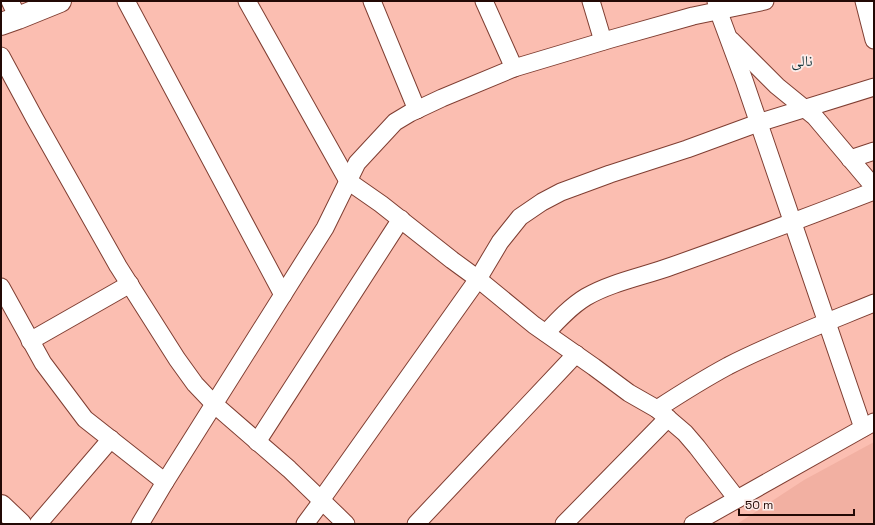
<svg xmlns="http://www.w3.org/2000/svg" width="875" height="525" font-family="'Space Grotesk','Noto Naskh Arabic',sans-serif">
<rect width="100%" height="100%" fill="#fbbeb1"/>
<polygon fill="#f2b0a2" points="874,442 874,524 737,524 804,480"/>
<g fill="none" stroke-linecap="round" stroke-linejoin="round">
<defs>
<g id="street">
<polyline points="10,1 18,18"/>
<polyline points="126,1 283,295"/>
<polyline points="247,1 348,181 381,204 452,260 478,279 534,325 594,367 629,393 657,409 685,433 697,447 737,499"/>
<polyline points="372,1 417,110"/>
<polyline points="484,1 514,68"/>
<polyline points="591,1 603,41"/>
<polyline points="716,1 718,10 744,80 863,428"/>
<polyline points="864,1 874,40"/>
<polyline points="731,40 777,86 815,117 874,187"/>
<polyline points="1,56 35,119 118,266 177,359 195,384 214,404 289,469 346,524"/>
<polyline points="850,159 874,151"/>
<polyline points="1,287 43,363 85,419 165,482"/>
<path d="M546,333C558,320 571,306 586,297C612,282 645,276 672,266C740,242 807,217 874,191"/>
<polyline points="30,341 130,284"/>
<path d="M657,409C680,394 704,379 728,366C775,342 825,323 874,303"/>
<polyline points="257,442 401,219"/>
<polyline points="321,500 478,279 500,242 520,217 542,202 561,192 610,174 687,149 758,123 874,87"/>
<polyline points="38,524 111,439"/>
<polyline points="140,524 165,482 325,228 357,163 395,122 410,113 442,98 514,68 611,39 693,16 765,1"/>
<polyline points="305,524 322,501"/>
<polyline points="416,524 576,354"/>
<polyline points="564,524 668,418"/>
<polyline points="693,524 874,422"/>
</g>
<g id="secondary">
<polyline points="1,24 18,18 60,1"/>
<polyline points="1,506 20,524"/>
</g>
</defs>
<use href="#street" stroke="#7f3e32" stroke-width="19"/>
<use href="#secondary" stroke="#7f3e32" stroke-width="24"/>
<use href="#street" stroke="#fff" stroke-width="17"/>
<use href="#secondary" stroke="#fff" stroke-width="22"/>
</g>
<g text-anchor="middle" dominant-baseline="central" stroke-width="3.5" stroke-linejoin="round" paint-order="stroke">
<g font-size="15" fill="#16373d" stroke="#fcebe8">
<text x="802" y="60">نالی</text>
</g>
</g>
<rect width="875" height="525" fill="none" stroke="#230905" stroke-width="4"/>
<path d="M739 509v6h115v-6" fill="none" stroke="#230905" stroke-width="2"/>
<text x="745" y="509" font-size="12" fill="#230905" stroke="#fcebe8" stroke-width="3" paint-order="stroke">50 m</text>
</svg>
